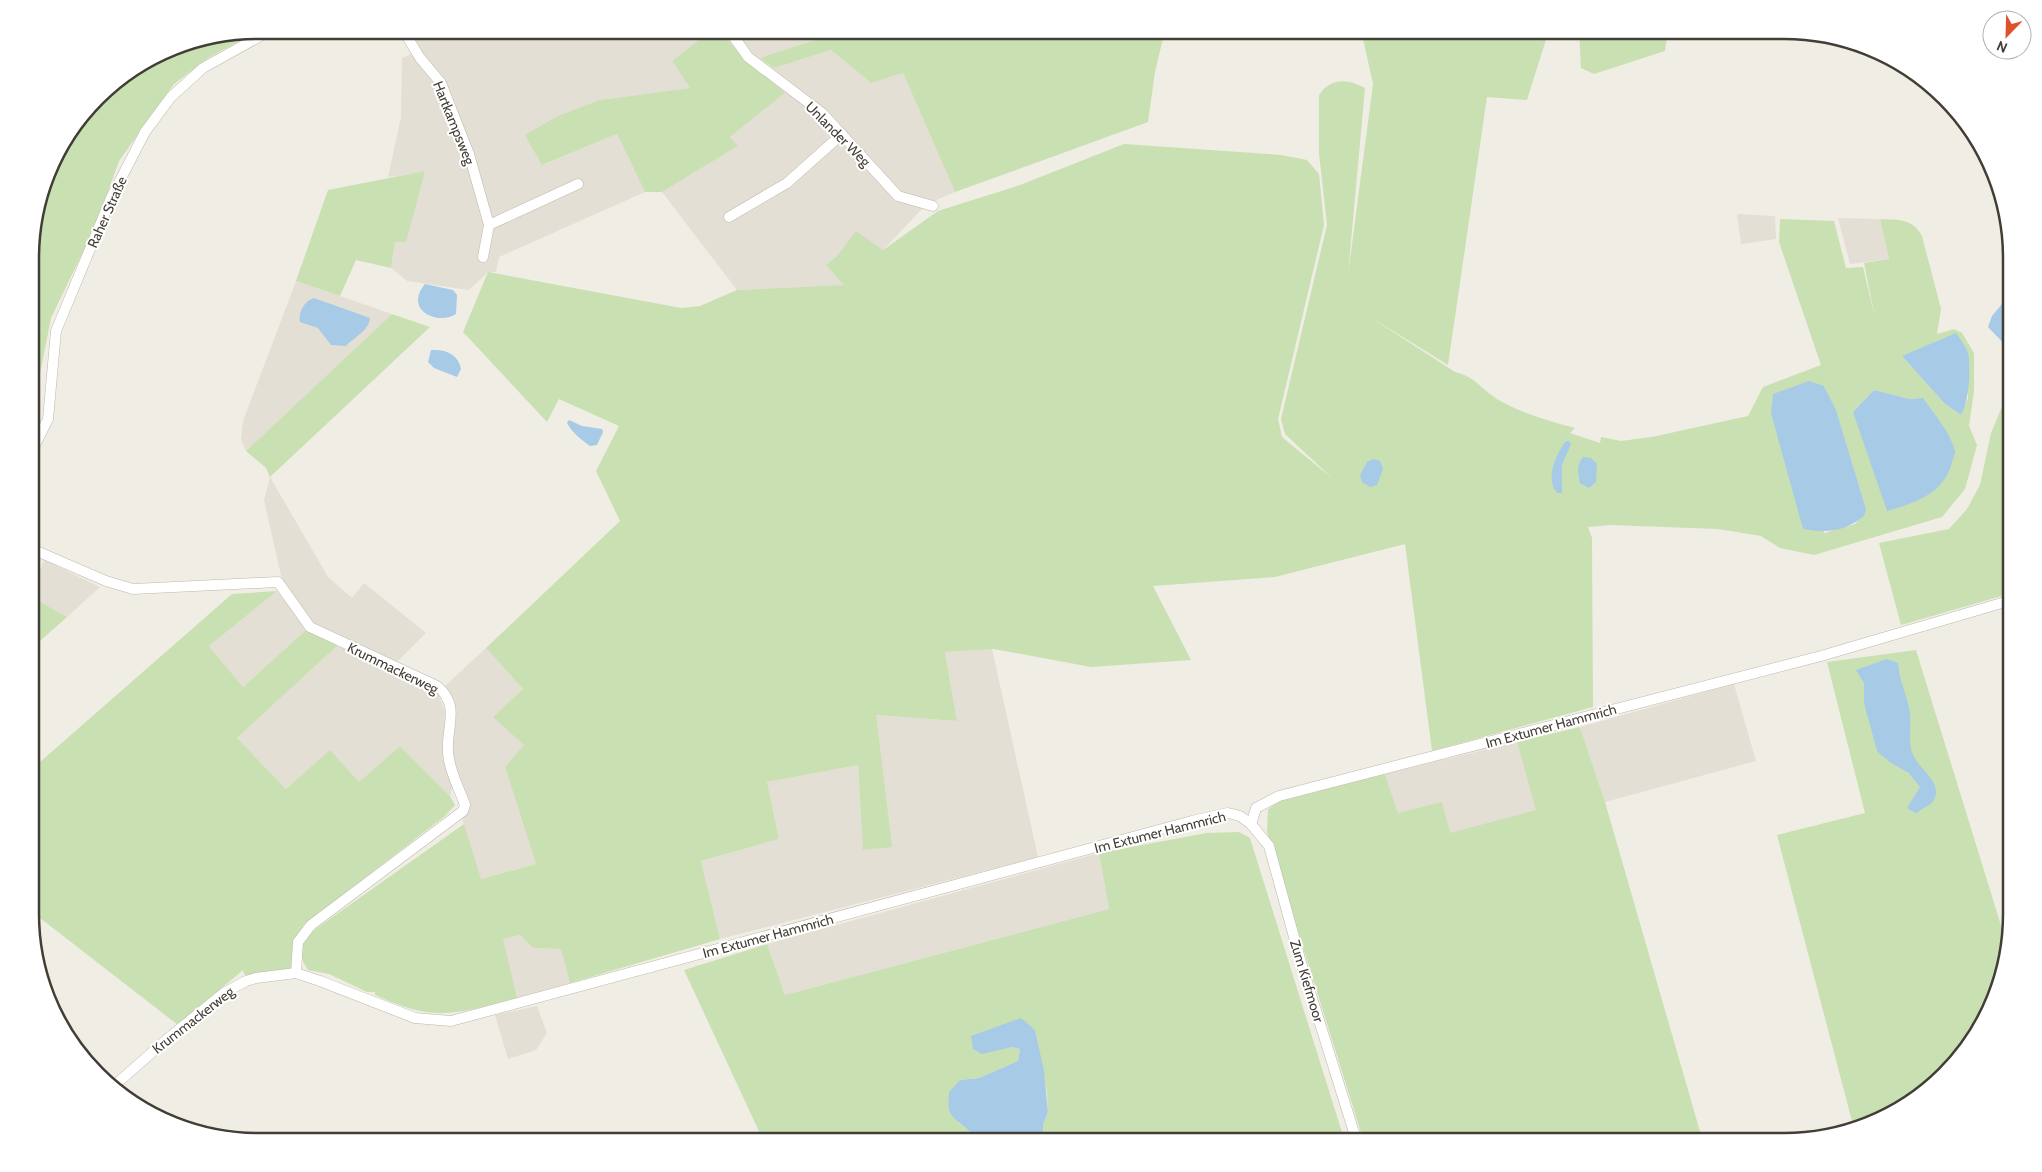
<svg xmlns="http://www.w3.org/2000/svg" width="2042" height="1172" font-family="Cabin,sans-serif">
<rect width="100%" height="100%" fill="#f0ede5"/>
<g fill="#e3dfd4">
<polygon points="406,30 711,30 672,61 690,88 600,100 543,165 617,134 645,192 499,257 496,272 488,272 469,290 407,281 391,268 395,242 425,172 388,177 401,117 402,58 414,53"/>
<polygon points="719,30 811,30 818,39 760,58 774,68 831,50 871,83 903,73 955,192 934,201 921,210 883,250 856,232 837,256 826,265 845,285 737,290 662,192 738,146 730,137 785,93 744,59"/>
<polygon points="1737,214 1775,216 1776,239 1741,244"/>
<polygon points="1838,218 1880,219 1889,259 1850,264"/>
<polygon points="296,281 392,314 246,451 241,439 243,421"/>
<polygon points="270,477 328,577 352,598 364,583 426,633 397,662 313,623 282,580 264,500"/>
<polygon points="44,560 100,587 67,617 32,597 32,591"/>
<polygon points="277,591 307,629 243,687 209,646"/>
<polygon points="337,646 427,686 438,694 445,711 444,751 453,784 450,796 400,746 359,782 330,751 286,789 237,738"/>
<polygon points="486,648 523,689 524,745 505,767 536,864 480,879 461,815 465,803 460,778 453,765 452,751 454,707 452,695 445,686"/>
<polygon points="992,649 1038,857 720,939 701,861 779,839 767,782 858,765 863,850 876,715 957,721 945,652"/>
<polygon points="1734,684 1756,761 1605,802 1580,727"/>
<polygon points="1517,742 1537,810 1450,834 1398,813 1385,774"/>
<polygon points="1099,853 1109,909 785,995 767,944"/>
<polygon points="520,935 533,948 561,949 570,983 517,998 502,939"/>
<polygon points="537,1006 547,1033 536,1050 508,1059 495,1015"/>
</g>
<g fill="#c9e0b2" fill-rule="evenodd">
<polygon points="259,30 208,58 174,84 119,161 96,225 51,318 32,414 32,228 54,157 107,87 171,47"/>
<polygon points="711,30 719,30 744,59 785,93 730,137 738,146 662,192 645,192 617,134 542,165 525,135 558,116 600,100 690,88 672,61"/>
<polygon points="811,30 1165,30 1155,72 1148,122 955,192 903,73 871,83 831,50 774,68 760,58 818,39"/>
<path d="M1361,30H1549L1527,100L1487,97L1448,365L1367,315L1455,372C1473,376 1480,387 1494,397C1514,411 1552,422 1575,428L1570,433L1600,443L1601,437L1621,441L1652,437L1748,416L1763,387L1821,365L1779,242L1780,219L1834,221L1846,268L1863,267L1875,318L1864,263L1889,259L1880,219C1899,220 1912,218 1922,236L1941,309L1937,334L1954,329L1962,333L1974,353V391L1969,426L1977,445L1965,489L1942,517L1814,555L1780,548L1761,536L1718,529L1610,525L1588,527L1592,538L1593,707L1432,751L1405,544L1275,577L1153,586L1191,660L1091,667L994,649L945,652L957,721L876,715L892,847L863,850L858,765L767,782L779,839L701,861L720,939L570,983L561,949L533,948L520,935L503,939L517,998C455,1014 436,1023 375,995V992H367L329,974L308,970C298,954 300,948 310,933L464,824L481,879L536,864L505,767L524,745L493,717L523,689L486,648L620,521L596,471L619,426L559,399L547,422L463,332L488,272L681,308L700,306L737,290L844,285L826,265L837,256L856,231L883,250L938,211L1020,185L1124,144L1281,155L1307,160L1319,174L1324,225L1278,419L1282,437L1333,479L1285,434L1281,419L1327,225L1319,153V95C1330,78 1348,78 1365,88L1348,275L1373,84ZM1967,351L1968,398L1961,415L1944,403L1902,356ZM1824,386L1836,411L1866,509L1855,524L1824,533ZM1874,390L1910,399L1923,398L1853,412Z"/>
<polygon points="1579,30 1668,30 1665,51 1594,74 1581,68"/>
<polygon points="425,171 406,242 395,242 391,268 356,260 340,296 296,281 328,190"/>
<polygon points="392,314 430,327 270,477 266,468 246,451"/>
<polygon points="2011,393 2012,593 1901,625 1879,543 1949,529 1967,509 1980,485 1991,433 2001,409"/>
<polygon points="277,591 209,646 243,687 307,629 337,646 237,738 286,789 330,750 359,782 400,746 450,796 455,805 445,816 281,942 305,924 292,956 291,968 249,976 244,974 243,970 178,1025 40,918 32,931 32,769 232,594"/>
<polygon points="32,597 67,617 32,648"/>
<polygon points="1916,650 2007,945 1981,1028 1945,1076 1898,1111 1853,1125 1777,835 1865,813 1827,662"/>
<polygon points="1580,727 1605,802 1703,1142 1364,1142 1267,832 1268,809 1281,801 1385,774 1398,813 1442,802 1450,833 1536,810 1517,742"/>
<polygon points="1239,832 1250,838 1345,1142 1042,1142 1043,1125 1048,1112 1047,1092 1035,1030 1000,1049 1012,1047 1020,1049 1018,1061 979,1078 960,1080 959,1123 970,1129 975,1142 764,1142 684,970 767,944 785,995 1109,909 1099,853 1207,833"/>
</g>
<g fill="#a7cae7">
<path d="M425,284L453,290L457,295L456,314C438,326 403,310 425,284Z"/>
<polygon points="2011,293 2011,349 2010,350 1988,327 1992,316"/>
<path d="M314,298L370,318C369,331 354,337 346,346L331,345L318,328L300,322C298,313 304,301 314,298Z"/>
<path d="M1956,333C1960,339 1964,344 1967,350C1972,363 1969,404 1961,415L1944,403L1902,356Z"/>
<path d="M431,350C446,349 458,354 461,369L457,377L434,368L428,362Z"/>
<path d="M1809,381L1824,386L1836,410L1866,509L1864,516C1844,532 1827,533 1803,529L1771,413L1773,394Z"/>
<path d="M1874,390L1910,399L1923,398C1932,411 1953,436 1955,452C1955,455 1952,460 1952,463C1943,494 1915,503 1887,511L1853,412Z"/>
<path d="M569,420L582,426L602,429L603,432L597,445L590,446C582,440 572,433 567,423Z"/>
<path d="M1566,441H1569L1571,444L1562,465V493H1557C1545,478 1556,454 1566,441Z"/>
<path d="M1583,457L1591,458L1597,464L1596,482L1589,488L1580,483C1578,473 1576,466 1583,457Z"/>
<polygon points="1373,459 1380,461 1383,469 1377,485 1370,487 1362,482 1360,475 1367,462"/>
<path d="M1887,659L1898,663C1899,680 1906,692 1909,708C1913,724 1906,742 1914,757C1920,769 1937,779 1936,793C1935,805 1924,807 1916,813L1907,808L1920,787L1909,773L1891,763L1877,751L1864,703V683L1856,670Z"/>
<path d="M1021,1018L1035,1030L1044,1071L1048,1112L1043,1125V1140L975,1142C972,1126 954,1124 949,1110C948,1105 949,1097 949,1092L960,1080L979,1078L1018,1061L1020,1049L1012,1047L982,1054L973,1049L971,1036Z"/>
</g>
<g fill="none" stroke-linecap="round" stroke-linejoin="round">
<defs>
<g id="minor">
<polyline points="403,30 420,58 441,83 469,154 489,225 483,257"/>
<polyline points="729,30 748,57 822,113 898,196 933,206"/>
<polyline points="729,217 787,183 842,134"/>
<polyline points="489,225 578,184"/>
<polyline points="32,451 48,419 56,331 112,196 145,132 171,97 203,68 271,30"/>
<path d="M32,549L106,581L133,589L278,582L310,627L437,686C461,706 446,726 448,752C449,770 459,788 465,805L463,811L311,925L298,942L296,973"/>
<polyline points="1251,824 1256,808 1279,796 1821,656 2012,600"/>
<polyline points="115,1085 166,1040 224,993 246,981 256,978 296,973 320,981 415,1018 451,1021 1192,821 1228,813 1240,816 1251,824 1269,846 1302,966 1357,1142"/>
</g>
</defs>
<use href="#minor" stroke="#bdb8ac" stroke-width="11"/>
<use href="#minor" stroke="#fff" stroke-width="10"/>
</g>
<g text-anchor="middle" dominant-baseline="central" stroke-width="4" stroke-linejoin="round" paint-order="stroke">
<g font-size="14" fill="#423d35" stroke="#fff">
<text transform="translate(454 123) rotate(68)">Hartkampsweg</text>
<text transform="translate(838 134) rotate(45)">Unlander Weg</text>
<text transform="translate(107 212) rotate(-66)">Raher Straße</text>
<text transform="translate(393 668) rotate(26)">Krummackerweg</text>
<text transform="translate(1551 726) rotate(-15)">Im Extumer Hammrich</text>
<text transform="translate(1160 832) rotate(-14)">Im Extumer Hammrich</text>
<text transform="translate(768 936) rotate(-15)">Im Extumer Hammrich</text>
<text transform="translate(1307 981) rotate(73)">Zum Kiefmoor</text>
<text transform="translate(193 1020) rotate(-38)">Krummackerweg</text>
</g>
</g>
<path d="M0 0H2042V1172H0ZM258 39H1784A219 219 0 0 1 2003 258V914A219 219 0 0 1 1784 1133H258A219 219 0 0 1 39 914V258A219 219 0 0 1 258 39Z" fill="#fff" fill-rule="evenodd"/>
<path fill="none" stroke="#423d35" stroke-width="2.5" d="M258 39H1784A219 219 0 0 1 2003 258V914A219 219 0 0 1 1784 1133H258A219 219 0 0 1 39 914V258A219 219 0 0 1 258 39Z"/>
<g transform="translate(2007 35) rotate(203)"><circle r="24" fill="#ffffff" stroke="#b3b1ae"/>
<path d="M0-4L9 19L0 12L-9 19Z" fill="#e0502c"/>
<text y="-8" font-size="14" font-weight="bold" text-anchor="middle" fill="#423d35">N</text>
</g>
</svg>
